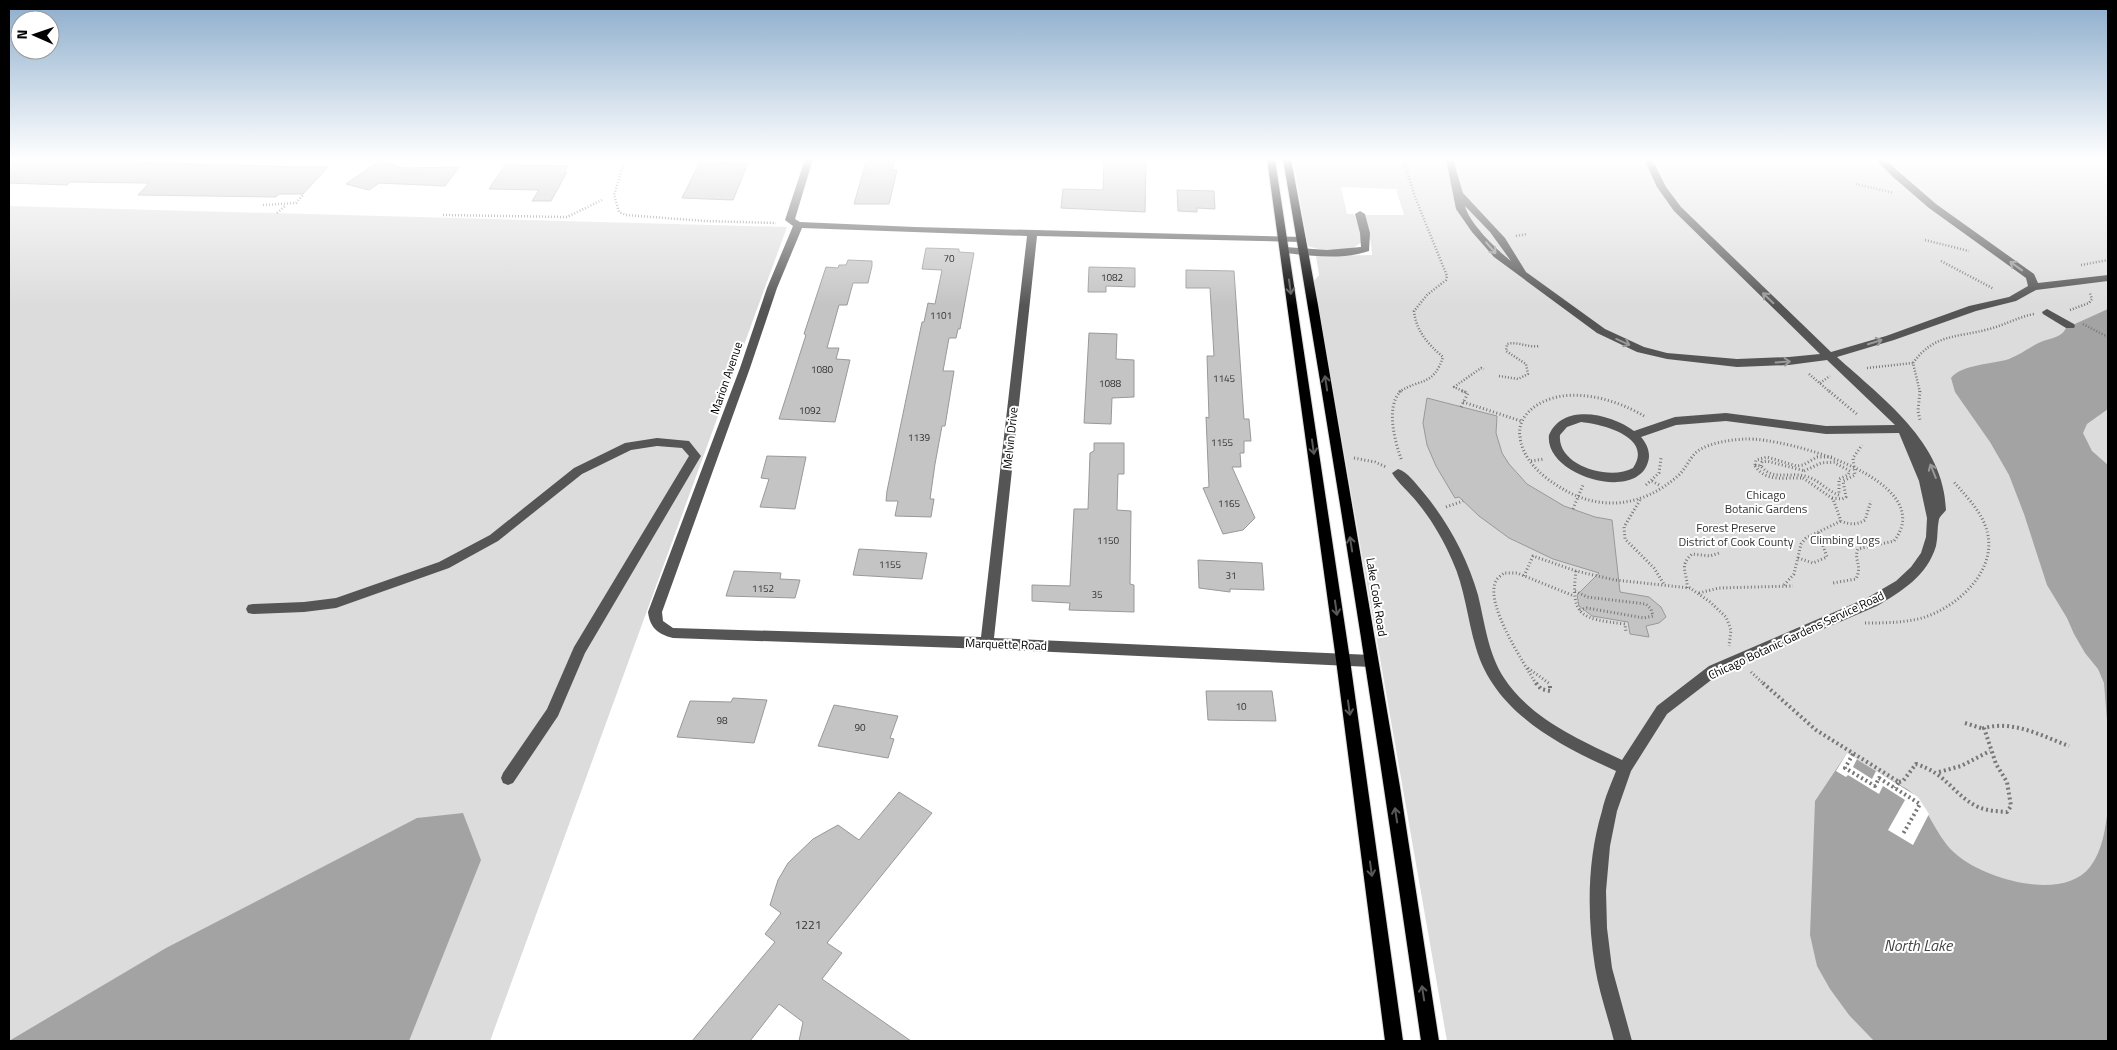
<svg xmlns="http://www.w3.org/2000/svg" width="2117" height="1050" font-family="'Titillium Web',sans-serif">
<rect width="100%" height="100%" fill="#fff"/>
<g fill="#dcdcdc">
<path d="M1293,159H2108V1041H1447L1314,281L1319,275L1316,256L1372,255L1371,243L1363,215H1404L1396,189L1341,187L1347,214H1354L1363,240C1352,255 1324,252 1308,246Z"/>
<polygon points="9,206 787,227 490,1041 9,1041"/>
</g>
<g fill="#a3a3a3">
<path d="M2108,309V409L2087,424L2083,433L2092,451L2108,465V733L2104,683L2098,669L2085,653L2074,634L2067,618L2047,585L2024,514L2009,475L1990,442L1955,392L1951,378C1960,365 1993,364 2009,359C2021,354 2031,346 2043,341C2052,338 2062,337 2066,328Z"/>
<path d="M1847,753C1862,763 1877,772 1893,781C1899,785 1907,788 1912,793C1929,809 1937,839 1957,855C1985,879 2063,902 2090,867C2103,850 2105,829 2108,809V1041H1874L1849,1015L1830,989L1817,966L1810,935L1815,801Z"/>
<polygon points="463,813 481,860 409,1041 9,1041 166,948 417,818"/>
</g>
<polygon fill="#fff" points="1847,753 1857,759 1853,767 1872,779 1876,771 1918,797 1929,814 1913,845 1888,830 1905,800 1883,786 1879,794 1848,775 1846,777 1836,771"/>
<g fill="#c4c4c4" stroke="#999">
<polygon points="31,159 298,167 328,167 303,194 279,194 276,197 138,195 149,183 70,182 67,185 9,183 9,162 27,162"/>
<polygon points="867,159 895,159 892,170 897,170 889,204 854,204"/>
<polygon points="1104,159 1146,159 1145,212 1061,208 1063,189 1103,190"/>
<polygon points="379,161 404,168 459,167 445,186 379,183 369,190 346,184"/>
<polygon points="700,162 748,163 733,200 682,198"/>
<polygon points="505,165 568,166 564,172 567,172 551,201 532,201 539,190 489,189"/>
<polygon points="1177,190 1214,191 1215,209 1197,208 1197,212 1178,211"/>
<polygon points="926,248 959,249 959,252 974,253 960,329 958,329 956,338 949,338 943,371 954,371 945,426 942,426 935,464 930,499 934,499 931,517 895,516 898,501 886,501 887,491 922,322 924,322 928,303 935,304 942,270 922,269"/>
<polygon points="848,260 872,261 872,266 868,283 853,283 847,305 839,305 827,348 839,348 836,359 850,360 835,422 779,419 806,335 804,334 826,267 838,268 839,265 846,265"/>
<polygon points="1089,267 1135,268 1135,287 1106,286 1106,292 1088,292"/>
<polygon points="1186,270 1234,271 1244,419 1249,419 1251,441 1244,441 1244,453 1240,453 1241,467 1232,467 1255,518 1243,530 1223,534 1203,488 1209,487 1206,417 1209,418 1207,356 1214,356 1210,288 1186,288"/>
<polygon points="1089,333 1117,334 1116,359 1134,360 1134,397 1112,398 1111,424 1084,423"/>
<polygon points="1427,398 1497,416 1496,433 1502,453 1509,464 1527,484 1564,506 1595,517 1612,520 1620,592 1649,597 1661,607 1666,617 1659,623 1646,626 1649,637 1630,634 1628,622 1592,616 1579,606 1577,595 1599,573 1553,559 1509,538 1479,516 1459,497 1455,498 1436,466 1427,445 1423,423"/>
<polygon points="1094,443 1124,443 1124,474 1118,474 1117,510 1131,511 1130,584 1134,585 1134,612 1069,610 1070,603 1032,601 1032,585 1070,586 1074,509 1088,509 1090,453 1094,451"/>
<polygon points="767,456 806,457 795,509 760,507 769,479 761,478"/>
<polygon points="859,549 927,553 922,579 853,575"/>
<polygon points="1198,560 1262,563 1264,590 1230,589 1230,592 1199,588"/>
<polygon points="734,571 781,573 780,579 800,580 795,598 726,596"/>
<polygon points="1206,691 1272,691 1276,721 1208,720"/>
<polygon points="733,698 767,700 754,743 677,737 690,701 731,702"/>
<polygon points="834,705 898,716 890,738 894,739 888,758 818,746"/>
<polygon points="899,792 932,813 827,943 842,953 822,979 911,1041 799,1041 803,1022 779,1004 750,1041 692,1041 775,942 765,934 781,913 770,905 778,880 788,863 813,839 838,825 859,840"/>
</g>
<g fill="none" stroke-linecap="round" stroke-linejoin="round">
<defs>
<g id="major">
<polygon points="1267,159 1275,159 1350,660 1403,1041 1385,1041 1336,660"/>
<path d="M1283,159H1291L1318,305L1400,787L1439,1041H1421C1379,746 1333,452 1283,159Z"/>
</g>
</defs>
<use href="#major" stroke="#dbdbdb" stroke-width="2"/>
<g stroke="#777" stroke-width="2.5" stroke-dasharray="1 2" stroke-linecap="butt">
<polyline points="625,159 614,195 619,212 626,215 705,221 776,223"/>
<polyline points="1531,159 1533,162"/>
<polyline points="1704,159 1710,165"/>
<polyline points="1778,159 1784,163"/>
<polyline points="1856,184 1894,193"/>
<polyline points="263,205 296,203 303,195"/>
<polyline points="277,213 285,206"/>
<polyline points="443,215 567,217 602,200"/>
<polyline points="1516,236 1527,234"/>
<polyline points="1925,240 1969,251"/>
<polyline points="1941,261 1994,289"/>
<polyline points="2081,265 2108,260"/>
<polyline points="2070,310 2089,303 2092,299 2090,293"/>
<polyline points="2083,324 2108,337"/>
<polyline points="1867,368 1913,363"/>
<polyline points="1809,374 1830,392"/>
<path d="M1499,376L1518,379L1528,374L1526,364L1506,351L1507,344C1518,341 1528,348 1539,346"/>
<polyline points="1820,383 1830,376"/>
<path d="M1399,392C1420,378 1433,387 1443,357C1428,344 1416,331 1414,311L1427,295L1446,280L1447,276L1415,197L1403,159"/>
<polyline points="1465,392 1454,387 1481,368 1484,369"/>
<path d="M1920,392L1913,363C1935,333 1957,338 1989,329C2005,325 2018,317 2034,314"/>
</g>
<g stroke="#777" stroke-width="3" stroke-dasharray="1 2.5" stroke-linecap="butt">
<path d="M1401,391C1385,406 1395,443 1402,461"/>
<polyline points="1829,391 1858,415"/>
<polyline points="1920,391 1918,411 1920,420"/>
<polyline points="1463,402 1521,421"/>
<polyline points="1461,407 1468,393 1462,391"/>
<path d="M1644,416C1614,398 1564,384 1533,408C1524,415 1518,425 1520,437C1522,457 1539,474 1555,484C1597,513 1642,508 1679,475C1687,467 1691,454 1701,449C1714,442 1730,440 1745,439C1784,437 1941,480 1894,541L1858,549C1853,560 1863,564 1856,579L1833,583"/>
<polyline points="1354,458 1375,462 1386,467"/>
<polyline points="1531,461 1544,459"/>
<path d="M1755,465L1761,466C1773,481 1788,472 1805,476C1818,479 1827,491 1839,495V479L1848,475L1850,471L1835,463"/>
<polyline points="1755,465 1756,460 1767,457 1797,466 1803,465 1817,457 1833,457"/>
<path d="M1755,466C1767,483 1785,477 1803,478"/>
<polyline points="1761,466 1762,462 1767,461 1805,471"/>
<polyline points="1804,471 1821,463 1836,462"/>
<path d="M1803,478L1833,499L1841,521C1850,525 1857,525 1865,520L1871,501"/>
<polyline points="1652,481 1661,486"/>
<polyline points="1646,485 1659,473 1661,458"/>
<polyline points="1832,498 1842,499 1846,497 1843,481 1855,475 1853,458 1862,445"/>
<polyline points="1640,500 1624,527 1625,539 1654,568 1664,584"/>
<polyline points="1446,507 1463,501"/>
<polyline points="1573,509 1583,485"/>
<polyline points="1798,558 1813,563 1827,557 1818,532"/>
<path d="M1576,571C1570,617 1582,619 1625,624L1626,632"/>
<polyline points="1524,576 1533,556 1576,571 1615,580 1690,588 1710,602 1726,617 1731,630 1729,646"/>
<polyline points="1784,585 1794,574 1801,544 1806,538 1841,521"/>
<path d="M1687,588C1688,572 1678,567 1692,554L1710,556L1719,553"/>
<polyline points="1575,591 1587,597 1646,604 1651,609 1653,616 1644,618 1587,608 1579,610"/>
<polyline points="1699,593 1719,588 1793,586"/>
<path d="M1865,623C1884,623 1903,623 1922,618C1959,607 2002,567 1985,525C1979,509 1965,495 1954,482"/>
<polyline points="1528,668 1550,684"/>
<polyline points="1751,672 1764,684"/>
<path d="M1536,684C1525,664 1484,604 1496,581C1497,578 1502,575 1504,573H1517L1574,596"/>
</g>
<g stroke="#777" stroke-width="4" stroke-dasharray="2 3" stroke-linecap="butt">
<polyline points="1536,683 1541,689 1550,691 1550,683"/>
<polyline points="1763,683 1816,730 1899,782 1895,788"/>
<polyline points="1965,723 1984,729"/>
<polyline points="1853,754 1845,768 1875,786 1879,778 1920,804 1903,834"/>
<polyline points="1939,772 1961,766 1990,751"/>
<path d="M1899,782L1903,781L1916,764C1947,774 1952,793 1976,806C1986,811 1996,811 2007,812L2011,806L2007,782L1996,764L1984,728C2014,720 2042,736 2069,746"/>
</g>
<g fill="#555" fill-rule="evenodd">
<path d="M805,159H813L795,219L800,222L915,227L1304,237L1306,239L1301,242L1037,236L994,638L1371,655L1376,657L1378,661L1376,665L1371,667L987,649L673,638C658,634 650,628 648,612L740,368L767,288L793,226L785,220ZM802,228L1027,236L981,637L673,628L663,621L662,612L750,368L777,288Z"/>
<path d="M1446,159H1454L1456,170L1463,193L1505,238L1526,272L1605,329L1644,347L1667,353L1737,359L1789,357L1820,354L1674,211L1657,187L1644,159H1652L1666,187L1681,207L1831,352L1886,336L1969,306L2009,297L2028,286L2026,278L1929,208L1893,177L1875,159H1884L1936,204L2034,274L2038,283L2108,275V281L2036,290L2016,301L1976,311L1894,340L1837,357C1883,399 1944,442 1946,510C1944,513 1940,516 1939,519C1937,528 1938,537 1936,546C1927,576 1902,591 1877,606L1719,674L1667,714L1631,771L1617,811L1610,846L1606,891L1607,928L1612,968L1632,1041H1614C1608,1017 1599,992 1595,967C1587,916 1587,860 1602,811C1605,797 1611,784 1616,771C1559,745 1495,713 1476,648C1467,618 1465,588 1452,560C1443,539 1431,519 1417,502C1409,492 1398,483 1392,473L1398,469C1408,472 1416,484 1423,492C1448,522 1467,557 1478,595C1485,624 1488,653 1504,678C1531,719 1580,740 1622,760L1657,706L1709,666L1867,598L1896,581L1911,567L1921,553L1926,537L1927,518L1919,481L1899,433L1826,434L1726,421L1676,425L1641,437C1647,444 1651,453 1648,462C1636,503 1544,475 1549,435C1563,402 1612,414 1634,431L1675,417L1726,413L1826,426L1895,425L1827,360L1789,365L1737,367L1667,359L1637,352L1597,333L1494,257L1472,232L1456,209ZM1465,206L1490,232L1511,261C1497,250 1469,223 1465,206ZM1581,422C1602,424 1654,437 1633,468C1610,481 1557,466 1560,435L1567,427Z"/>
<path d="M1360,211L1365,214L1370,233L1369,251C1343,260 1313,256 1285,253L1280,250L1285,247L1327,250L1361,247L1360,233L1355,214Z"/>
<polygon points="2047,309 2074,324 2075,326 2074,328 2066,328 2043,314 2042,312"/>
<polygon points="657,438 689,441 701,456 585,653 558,716 513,783 508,785 503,783 501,778 503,773 547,709 574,647 689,456 682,448 657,446 631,450 582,474 498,541 449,568 336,608 304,612 253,614 248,613 246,609 248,605 253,604 304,602 336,598 439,562 490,535 574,468 625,443"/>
</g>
<use href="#major" fill="#000" fill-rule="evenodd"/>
</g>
<defs><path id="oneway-shaft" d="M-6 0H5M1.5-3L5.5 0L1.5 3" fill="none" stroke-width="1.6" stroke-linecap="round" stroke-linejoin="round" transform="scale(1.25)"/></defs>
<g stroke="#999">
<use href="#oneway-shaft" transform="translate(1491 248) rotate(49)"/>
<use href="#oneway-shaft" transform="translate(2016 266) rotate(-144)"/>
<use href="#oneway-shaft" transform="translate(1768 298) rotate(-136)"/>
<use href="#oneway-shaft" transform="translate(1623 342) rotate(24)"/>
<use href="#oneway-shaft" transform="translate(1875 342) rotate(-17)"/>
<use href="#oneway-shaft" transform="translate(1783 362) rotate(-4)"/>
<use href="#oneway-shaft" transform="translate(1933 471) rotate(-112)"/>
</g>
<g stroke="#595959">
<use href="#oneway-shaft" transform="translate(1290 287) rotate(82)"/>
<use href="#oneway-shaft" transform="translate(1326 383) rotate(-99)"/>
<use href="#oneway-shaft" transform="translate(1313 447) rotate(82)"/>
<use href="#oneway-shaft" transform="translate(1351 544) rotate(-99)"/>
<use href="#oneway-shaft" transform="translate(1336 608) rotate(82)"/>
<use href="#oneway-shaft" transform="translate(1349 708) rotate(82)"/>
<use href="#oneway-shaft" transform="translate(1396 815) rotate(-99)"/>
<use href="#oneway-shaft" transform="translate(1371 869) rotate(82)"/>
<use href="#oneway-shaft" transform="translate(1423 993) rotate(-99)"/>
</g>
<linearGradient id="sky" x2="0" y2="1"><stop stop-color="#8cadcc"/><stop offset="0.52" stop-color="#fff"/><stop offset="1" stop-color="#fff" stop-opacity="0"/></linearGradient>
<rect width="2117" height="306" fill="url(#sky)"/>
<g text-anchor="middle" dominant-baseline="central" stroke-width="4" stroke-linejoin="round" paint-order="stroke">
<g font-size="10" fill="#313131">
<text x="949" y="258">70</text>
<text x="1112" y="277">1082</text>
<text x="941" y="315">1101</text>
<text x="822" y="369">1080</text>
<text x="1224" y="378">1145</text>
<text x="1110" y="383">1088</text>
<text x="810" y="410">1092</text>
<text x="919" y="437">1139</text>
<text x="1222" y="442">1155</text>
<text x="1229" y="503">1165</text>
<text x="1108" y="540">1150</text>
<text x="890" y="564">1155</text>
<text x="1231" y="575">31</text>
<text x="763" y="588">1152</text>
<text x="1097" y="594">35</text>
<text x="1241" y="706">10</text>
<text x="722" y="720">98</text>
<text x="860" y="727">90</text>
</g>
<g font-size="12" fill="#000" stroke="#fff">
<text transform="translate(726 378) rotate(-71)">Marion Avenue</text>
<text transform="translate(1010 438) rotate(-84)">Melvin Drive</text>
<text transform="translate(1377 597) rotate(81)">Lake Cook Road</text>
<text transform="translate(1796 635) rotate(-25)">Chicago Botanic Gardens Service Road</text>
<text transform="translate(1006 644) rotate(2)">Marquette Road</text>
</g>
<g font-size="12" fill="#333" stroke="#fff">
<text x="1766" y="494">Chicago<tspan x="1766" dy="14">Botanic Gardens</tspan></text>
<text x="1736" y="527">Forest Preserve<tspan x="1736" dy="14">District of Cook County</tspan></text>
<text x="1845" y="539">Climbing Logs</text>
</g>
<g font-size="12" fill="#313131">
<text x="808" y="924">1221</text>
</g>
<g font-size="16" font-style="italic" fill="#444" stroke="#fff">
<text x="1918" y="945">North Lake</text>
</g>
</g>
<rect width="2117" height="1050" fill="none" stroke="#000000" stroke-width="20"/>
<g transform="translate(35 35) rotate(272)"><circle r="24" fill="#ffffff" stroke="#999999"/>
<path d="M0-4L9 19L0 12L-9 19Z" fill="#000000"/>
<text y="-8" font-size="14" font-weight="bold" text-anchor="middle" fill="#000000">N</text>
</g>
</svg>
